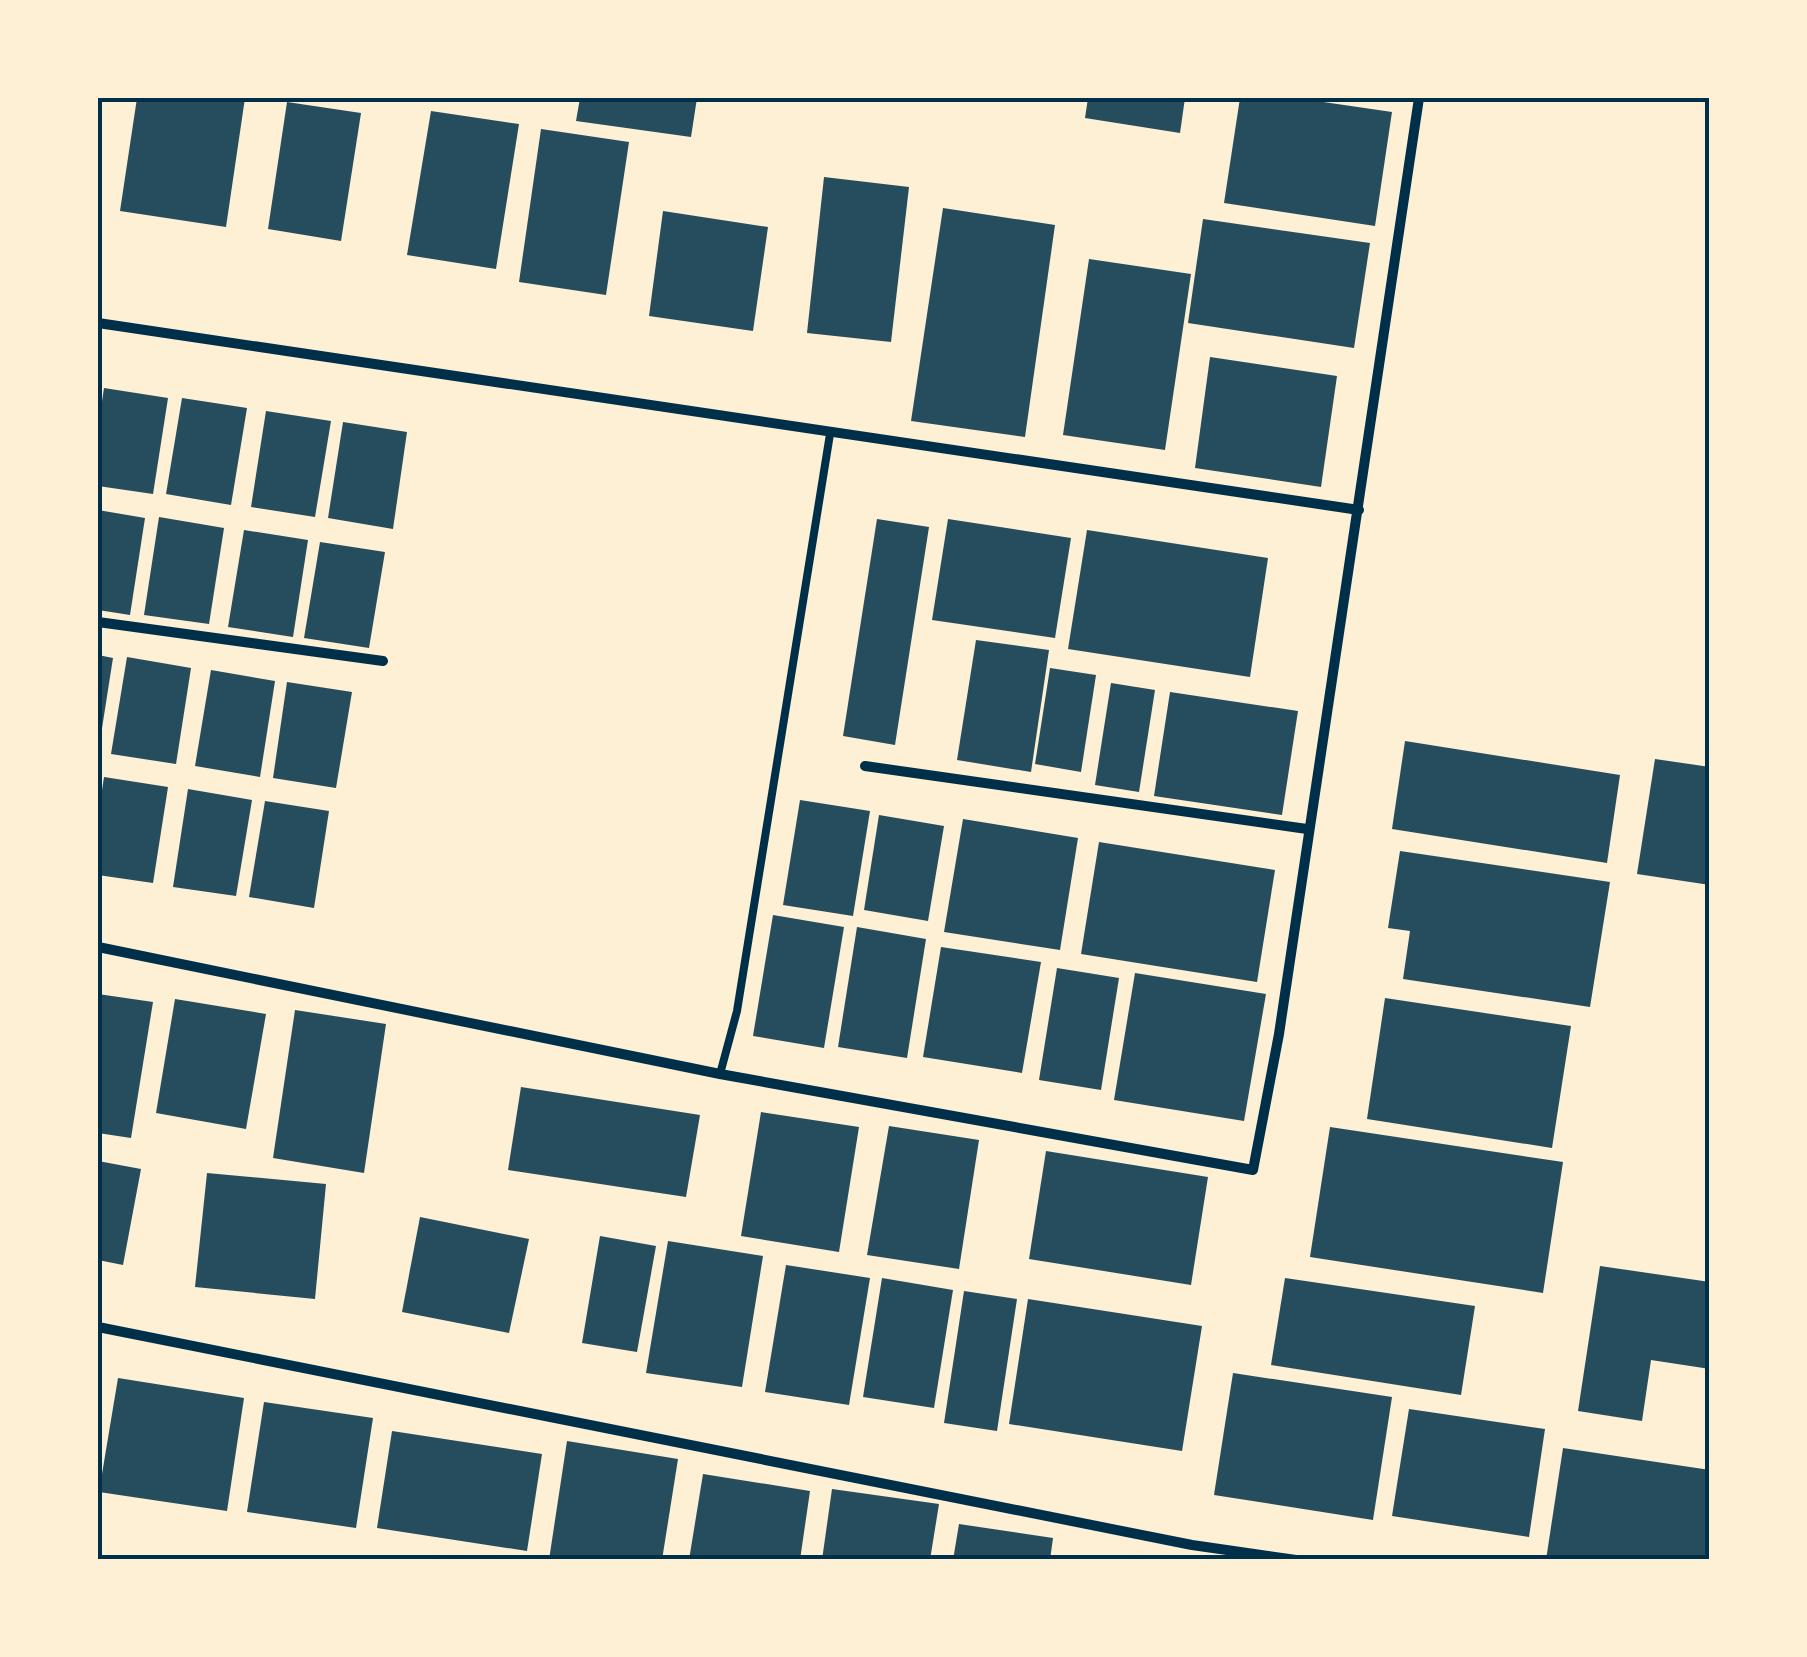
<svg xmlns="http://www.w3.org/2000/svg" width="1807" height="1657" font-family="Cabin,sans-serif">
<rect width="100%" height="100%" fill="#fdf0d5"/>
<g fill="#264d5e">
<polygon points="137,98 245,98 226,227 120,211"/>
<polygon points="580,98 697,98 691,137 576,121"/>
<polygon points="1088,98 1185,98 1180,133 1085,118"/>
<polygon points="1240,98 1296,98 1392,112 1375,226 1224,203"/>
<polygon points="287,102 361,113 341,241 268,229"/>
<polygon points="431,111 519,124 496,269 407,255"/>
<polygon points="541,129 629,142 606,295 519,282"/>
<polygon points="824,177 909,187 891,342 807,333"/>
<polygon points="943,208 1055,225 1025,437 911,421"/>
<polygon points="663,211 768,227 753,331 649,316"/>
<polygon points="1203,219 1370,243 1354,348 1188,323"/>
<polygon points="1089,259 1191,274 1165,450 1063,435"/>
<polygon points="1210,357 1337,376 1321,487 1195,468"/>
<polygon points="104,388 168,398 153,494 98,486 98,428"/>
<polygon points="182,398 247,408 231,505 166,494"/>
<polygon points="266,411 331,421 315,517 251,507"/>
<polygon points="343,422 407,432 393,529 328,518"/>
<polygon points="98,510 145,518 130,615 98,610"/>
<polygon points="159,517 224,528 209,624 144,615"/>
<polygon points="877,519 929,527 895,745 843,736"/>
<polygon points="948,519 1071,538 1055,638 932,620"/>
<polygon points="244,530 308,540 293,637 228,627"/>
<polygon points="1087,530 1268,558 1250,677 1068,649"/>
<polygon points="320,542 385,552 369,648 304,638"/>
<polygon points="976,640 1049,650 1031,772 957,760"/>
<polygon points="98,655 113,658 100,741 98,741"/>
<polygon points="127,657 191,668 176,764 111,754"/>
<polygon points="1050,668 1096,675 1081,772 1035,764"/>
<polygon points="211,670 275,681 260,777 195,766"/>
<polygon points="287,682 352,692 336,788 273,778"/>
<polygon points="1111,683 1155,690 1139,792 1095,785"/>
<polygon points="1170,692 1298,711 1282,815 1154,796"/>
<polygon points="1405,741 1620,775 1607,863 1392,829"/>
<polygon points="1655,759 1710,767 1710,885 1637,874"/>
<polygon points="104,777 168,787 153,883 98,875 98,817"/>
<polygon points="188,789 252,800 236,896 173,887"/>
<polygon points="800,800 870,811 853,916 783,905"/>
<polygon points="265,801 329,811 314,908 249,897"/>
<polygon points="879,815 944,826 928,921 864,910"/>
<polygon points="963,819 1078,838 1060,950 944,932"/>
<polygon points="1099,842 1275,870 1257,982 1081,954"/>
<polygon points="1400,851 1610,882 1590,1007 1403,979 1410,931 1388,928"/>
<polygon points="773,915 844,927 824,1048 753,1036"/>
<polygon points="857,927 926,939 907,1058 838,1047"/>
<polygon points="941,947 1041,962 1022,1073 923,1057"/>
<polygon points="1057,968 1119,978 1101,1090 1039,1080"/>
<polygon points="1135,973 1266,994 1244,1121 1114,1100"/>
<polygon points="98,994 153,1002 131,1138 98,1133"/>
<polygon points="1385,998 1571,1026 1552,1148 1367,1119"/>
<polygon points="175,999 266,1014 246,1129 156,1113"/>
<polygon points="295,1010 386,1024 364,1173 273,1158"/>
<polygon points="521,1087 700,1115 686,1197 508,1170"/>
<polygon points="761,1112 859,1127 839,1252 741,1236"/>
<polygon points="889,1126 979,1140 959,1269 867,1255"/>
<polygon points="1330,1127 1563,1162 1543,1293 1310,1257"/>
<polygon points="1046,1151 1208,1177 1191,1285 1029,1259"/>
<polygon points="98,1161 141,1169 123,1265 98,1260"/>
<polygon points="207,1173 326,1184 315,1299 195,1287"/>
<polygon points="420,1217 529,1239 509,1333 402,1312"/>
<polygon points="600,1236 656,1246 637,1352 582,1343"/>
<polygon points="668,1241 763,1256 742,1387 646,1373"/>
<polygon points="786,1265 870,1278 849,1405 765,1392"/>
<polygon points="1600,1266 1710,1282 1710,1369 1651,1360 1642,1421 1578,1411"/>
<polygon points="882,1278 953,1290 934,1408 863,1397"/>
<polygon points="1285,1278 1475,1306 1461,1395 1271,1365"/>
<polygon points="964,1291 1017,1299 997,1431 944,1423"/>
<polygon points="1028,1299 1202,1326 1182,1451 1009,1424"/>
<polygon points="1233,1373 1392,1397 1373,1520 1214,1495"/>
<polygon points="118,1378 244,1398 227,1511 99,1492"/>
<polygon points="264,1402 373,1418 356,1528 247,1512"/>
<polygon points="1409,1409 1545,1429 1529,1537 1392,1516"/>
<polygon points="392,1431 542,1454 527,1551 377,1528"/>
<polygon points="567,1441 678,1459 662,1560 549,1560"/>
<polygon points="1563,1448 1710,1470 1710,1560 1546,1560"/>
<polygon points="703,1474 810,1491 800,1560 689,1560"/>
<polygon points="832,1489 939,1504 930,1560 822,1560"/>
<polygon points="959,1524 1053,1538 1050,1560 953,1560"/>
</g>
<g fill="none" stroke-linecap="round" stroke-linejoin="round">
<polyline stroke="#003049" stroke-width="8" points="720,1074 737,1011 830,434"/>
<g stroke="#003049" stroke-width="10">
<polyline points="98,323 1359,510"/>
<polyline points="98,622 383,661"/>
<polyline points="865,766 1307,829"/>
<polyline points="98,947 720,1074 1253,1170 1279,1034 1419,98"/>
<polyline points="98,1327 1192,1545 1296,1560"/>
</g>
</g>
<rect width="1807" height="1657" fill="none" stroke="#fdf0d5" stroke-width="200"/>
<rect x="100" y="100" width="1607" height="1457" fill="none" stroke="#003049" stroke-width="4"/>
</svg>
